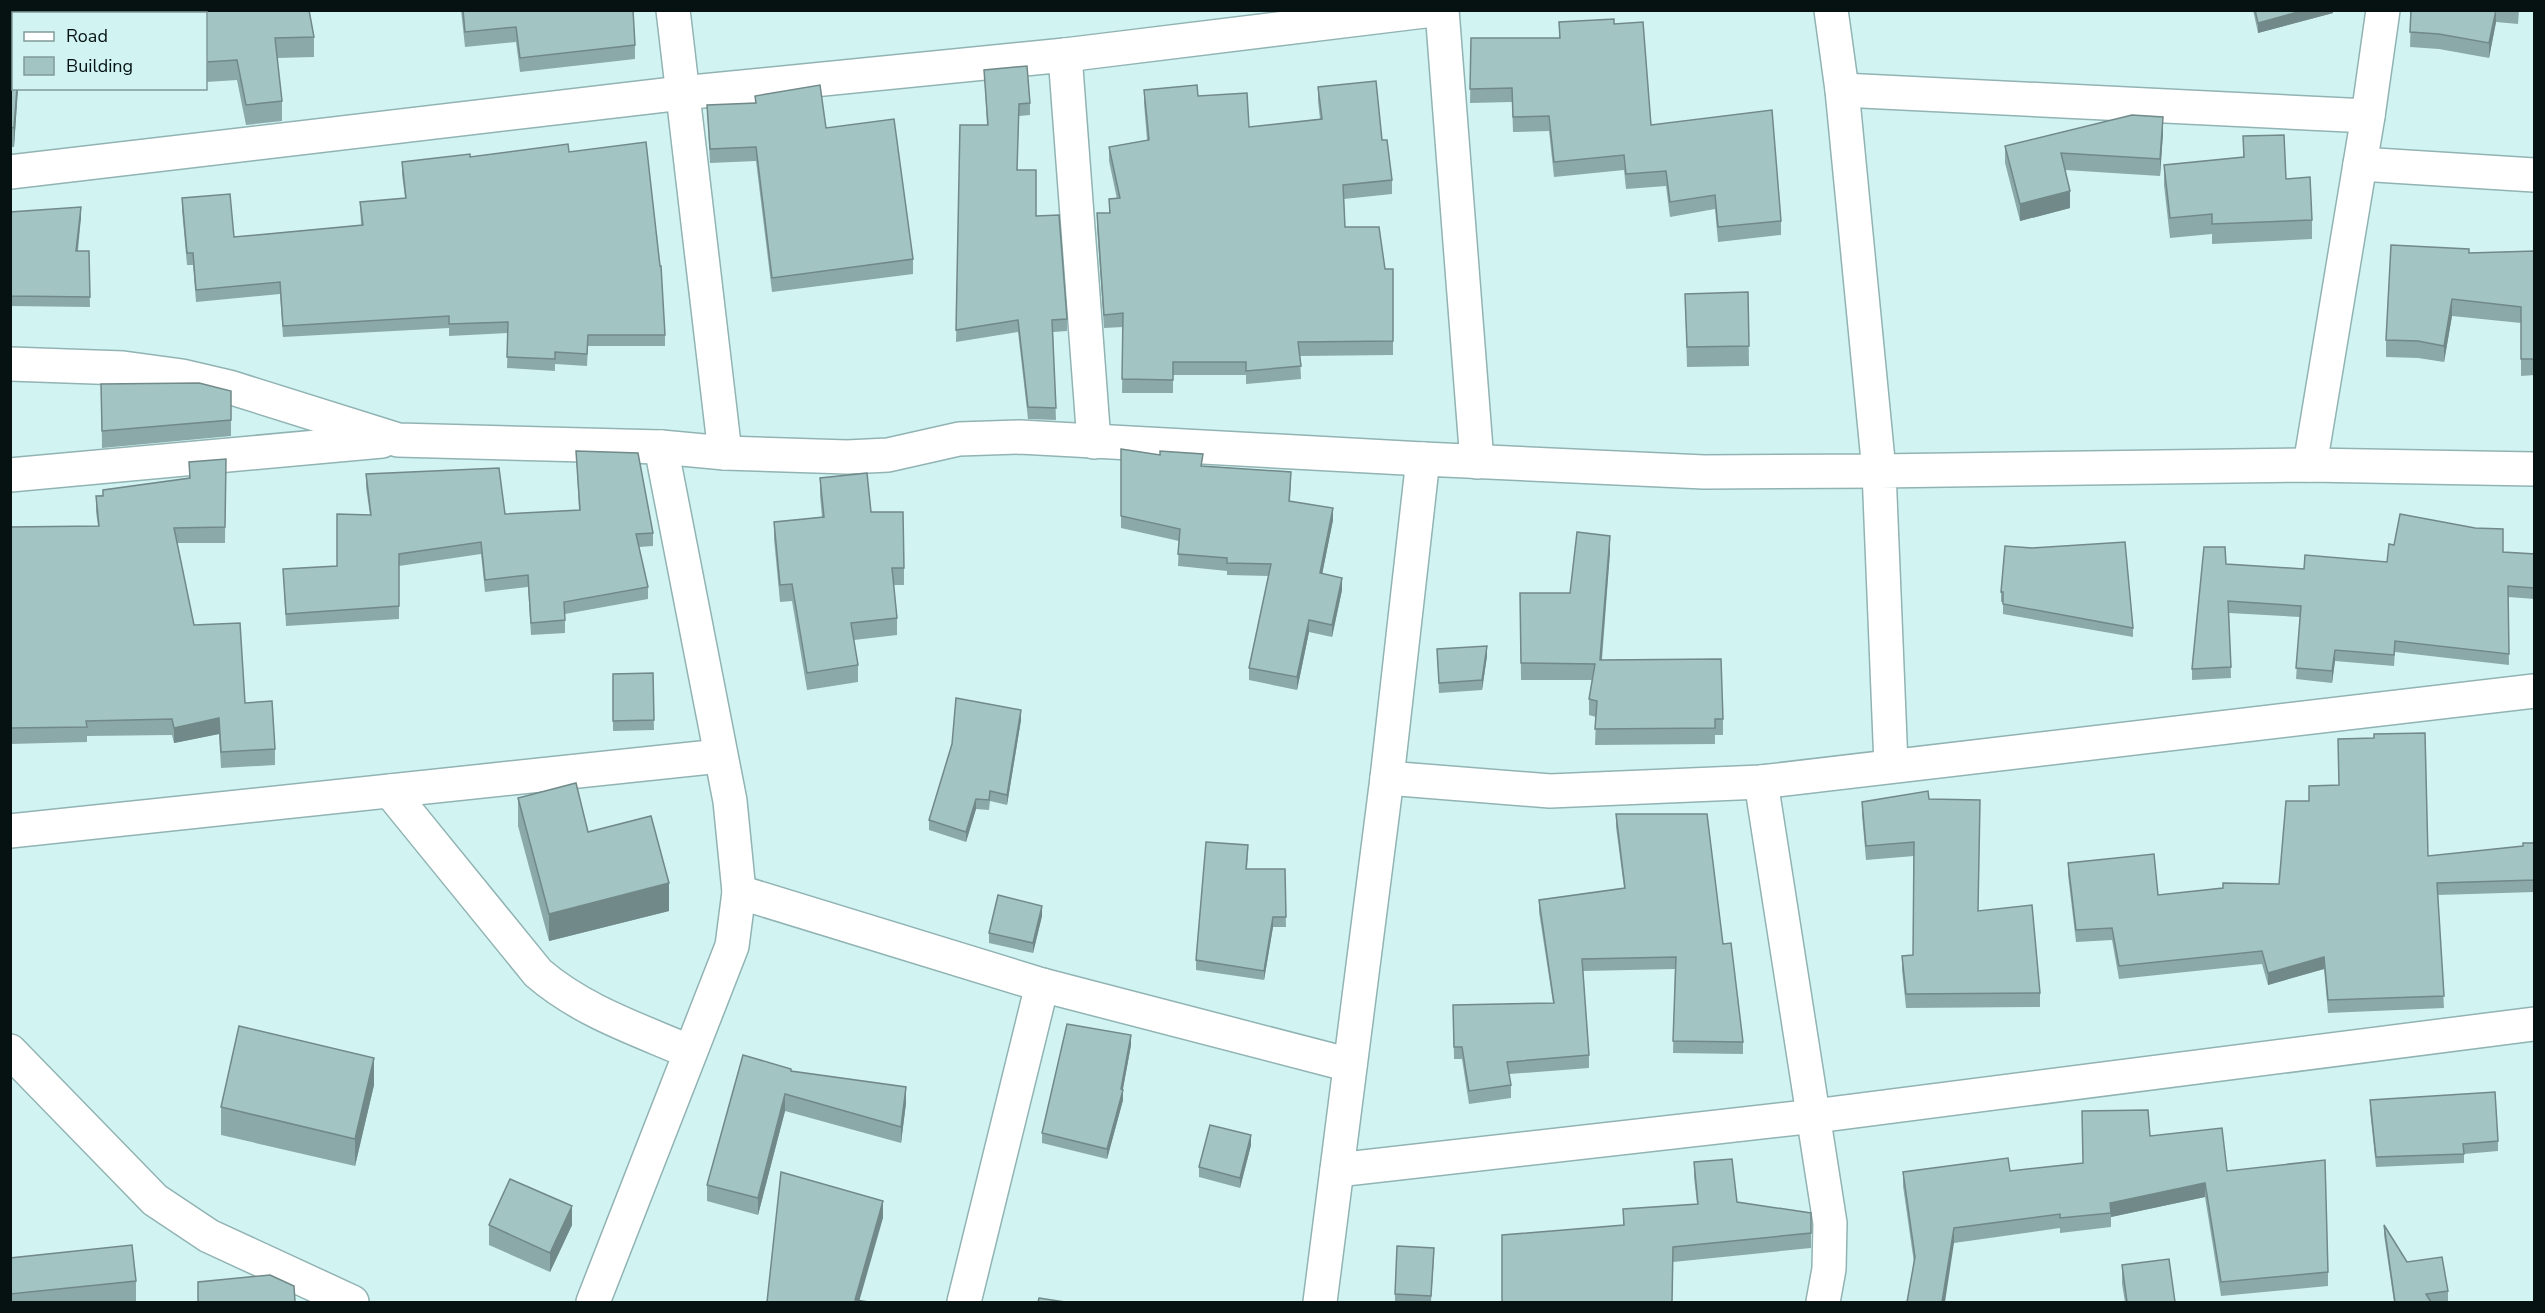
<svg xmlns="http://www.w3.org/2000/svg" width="2545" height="1313" font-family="'Nunito Sans',sans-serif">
<rect width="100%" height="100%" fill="#d1f4f3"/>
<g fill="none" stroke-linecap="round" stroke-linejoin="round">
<defs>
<g id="street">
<polyline points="673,10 725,453"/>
<polyline points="1442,10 1477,462"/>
<polyline points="1065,55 1433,10"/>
<polyline points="1842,90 2368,116"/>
<polyline points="2360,164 2534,175"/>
<polyline points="10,172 682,93 1065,55 1094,442"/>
<polyline points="10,364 123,368 182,376 229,387 398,440 661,447 725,453 847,457 888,455 959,439 1020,437 1423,459"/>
<polyline points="2310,465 2368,116 2383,10"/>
<polyline points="10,475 382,441"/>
<polyline points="1891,765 1879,471 2310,465 2534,469"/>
<polyline points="1387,778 1550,791 1761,782 2534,691"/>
<polyline points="1761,782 1830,1223 1829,1269 1823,1302"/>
<path d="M390,791L538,973C582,1011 637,1029 690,1052"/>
<polyline points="10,831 720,756"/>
<polyline points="739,892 1042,985 1350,1065"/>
<polyline points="10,1051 155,1200 209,1236 352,1302"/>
<polyline points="1337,1170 1815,1116 2534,1024"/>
<polyline points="593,1302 732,946 739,892 730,801 661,447"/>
<polyline points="964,1302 1042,985"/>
</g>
<polyline id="secondary" points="1320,1302 1387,778 1423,459 1704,472 1879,471 1842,90 1831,10"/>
</defs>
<use href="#street" stroke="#92b3b3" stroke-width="36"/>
<use href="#secondary" stroke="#92b3b3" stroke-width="36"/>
<use href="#street" stroke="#fff" stroke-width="33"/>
<use href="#secondary" stroke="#fff" stroke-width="33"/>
</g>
<g fill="#8ba9a8">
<polygon points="10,10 309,10 314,37 314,57 277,58 282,101 282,121 246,125 237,80 206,82 206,14 14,14 14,88 18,88 14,147 10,147 10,68 12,68 10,49"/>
<polygon points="461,10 633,10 635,45 635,59 520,72 516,42 465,47"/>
<polygon points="2253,10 2333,10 2333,13 2258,33"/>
<polygon points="2411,10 2519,10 2518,24 2496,22 2489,58 2439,49 2410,47"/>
<polygon points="1559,22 1614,24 1651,125 1781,221 1781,235 1718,242 1715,209 1670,217 1666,186 1626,189 1624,170 1554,177 1549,131 1513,132 1512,102 1470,103 1471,38 1559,38"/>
<polygon points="984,70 1030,103 1030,115 1019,116 1017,170 1036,216 1067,319 1067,331 1053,332 1056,420 1028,419 1018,332 956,342 960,125 987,125"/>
<polygon points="1318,87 1382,140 1392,180 1392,194 1344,199 1345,227 1385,269 1393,269 1393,355 1300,356 1301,379 1246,384 1246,375 1173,375 1173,393 1122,393 1123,327 1104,328 1097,227 1097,213 1109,213 1109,199 1117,199 1109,161 1109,147 1147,140 1144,103 1144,90 1249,127 1320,119 1318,101"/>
<polygon points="755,96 826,128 913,259 913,274 772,292 756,161 710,163 707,105 755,103"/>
<polygon points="2163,133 2160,176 2065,170 2070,208 2020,221 2005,163 2005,146"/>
<polygon points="2243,136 2286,179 2312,220 2312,239 2212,244 2212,234 2170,238 2164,185 2164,165 2243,157"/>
<polygon points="569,152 665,335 665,346 588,346 587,366 555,364 555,371 507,368 508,333 449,336 449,328 283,337 280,294 196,302 193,265 187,265 182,210 182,198 234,237 361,225 360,202 405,198 402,174 402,162 470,157"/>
<polygon points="10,212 81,217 78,251 89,251 90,307 10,306"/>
<polygon points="2535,251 2535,375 2521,376 2521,323 2452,316 2444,362 2418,358 2386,357 2386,340 2469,253"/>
<polygon points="1748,292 1749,366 1687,367 1685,294"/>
<polygon points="101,384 231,420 231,436 102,448"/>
<polygon points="1121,449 1160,455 1203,466 1291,484 1290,501 1333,520 1322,574 1342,590 1332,637 1309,632 1297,690 1249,680 1249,668 1269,576 1227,575 1227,571 1178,566 1179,541 1121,528"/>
<polygon points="576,451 653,533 653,546 639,547 648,587 648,599 565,614 565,633 531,635 528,587 485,592 481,554 399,566 399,619 286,626 283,569 337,566 370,515 366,487 366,474 505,514 579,510"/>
<polygon points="226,459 225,543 177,543 194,625 275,749 275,765 221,768 219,734 174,743 172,735 87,736 87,742 10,744 10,527 98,526 96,512 96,496 189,478 189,462"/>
<polygon points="820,478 871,512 904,568 904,585 893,585 897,618 897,635 854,640 858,665 858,682 807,690 792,601 780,602 774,539 774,522 822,517 820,495"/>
<polygon points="1610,552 1602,660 1723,719 1723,735 1715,735 1715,744 1595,745 1596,717 1589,715 1589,699 1592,680 1521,680 1520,593 1570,593"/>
<polygon points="2503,552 2535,554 2535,599 2508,597 2509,665 2395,652 2394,666 2335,661 2332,683 2296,679 2300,617 2229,613 2231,678 2192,680 2192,669 2226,564 2304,569"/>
<polygon points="2001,592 2133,628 2133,637 2003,614 2003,602 2001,602"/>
<polygon points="1437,649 1487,656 1482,690 1439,693"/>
<polygon points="653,673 654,730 613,731 613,674"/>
<polygon points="1021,720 1007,805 990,801 989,810 976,809 966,842 929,830 929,820 952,744"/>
<polygon points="518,798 588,832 669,911 549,941 518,826"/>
<polygon points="1929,799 1978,911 2040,993 2040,1007 1906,1008 1902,970 1902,956 1913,955 1914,856 1866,860 1862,815 1862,802"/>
<polygon points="1616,814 1723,944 1743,1042 1743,1054 1673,1053 1675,969 1583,971 1589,1055 1589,1068 1509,1074 1511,1085 1511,1098 1469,1104 1462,1059 1454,1059 1453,1005 1553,1003 1539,912 1539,900 1624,888 1616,827"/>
<polygon points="2535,843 2535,892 2438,895 2444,1008 2328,1013 2324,969 2268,985 2262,964 2119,979 2112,940 2076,942 2068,875 2068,863 2158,895 2279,884 2428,856 2523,846"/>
<polygon points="1248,855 1247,869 1285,869 1286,927 1273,927 1264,980 1196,970 1196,960"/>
<polygon points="1042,916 1033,953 989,943 989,933"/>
<polygon points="1131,1045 1123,1089 1123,1100 1107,1159 1042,1143 1042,1133"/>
<polygon points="791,1071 906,1103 901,1143 785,1111 758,1215 707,1201 707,1185"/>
<polygon points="374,1085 355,1166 221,1135 221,1107"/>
<polygon points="2370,1100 2498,1141 2498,1151 2464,1154 2464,1163 2376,1167 2370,1110"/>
<polygon points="2150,1136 2227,1171 2328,1272 2328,1286 2221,1296 2205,1197 2111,1217 2111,1227 2060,1233 2060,1228 1954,1243 1914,1263 1903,1186 1903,1172 2010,1171 2083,1163"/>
<polygon points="1251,1145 1240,1188 1199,1177 1199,1167"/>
<polygon points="1694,1162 1737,1202 1811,1213 1811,1248 1673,1262 1623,1225 1623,1209 1697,1204 1694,1177"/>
<polygon points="489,1225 572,1225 550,1272 489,1245"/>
<polygon points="2384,1225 2407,1262 2448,1291 2448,1301 2439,1302 2394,1302 2384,1235"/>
<polygon points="10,1258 136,1281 136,1302 10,1302"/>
<polygon points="1434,1258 1431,1302 1395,1302 1395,1294"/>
<polygon points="2122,1265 2175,1302 2125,1302 2122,1284"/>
</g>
<g fill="#718988">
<polygon points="2305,10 2333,10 2333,13 2258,33 2258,23"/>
<polygon points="2496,10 2496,22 2489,58 2489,43"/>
<polygon points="17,88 18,88 14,147 14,128"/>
<polygon points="2163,117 2163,133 2160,176 2160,159"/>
<polygon points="2070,191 2070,208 2020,221 2020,204"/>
<polygon points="81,207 81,217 76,261 76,251"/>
<polygon points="2452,299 2452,316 2444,362 2444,346"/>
<polygon points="1333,508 1333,520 1320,585 1320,573"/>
<polygon points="1610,536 1610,552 1600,676 1600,660"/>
<polygon points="1342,578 1342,590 1332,637 1332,625"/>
<polygon points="1309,620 1309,632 1297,690 1297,677"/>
<polygon points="1487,646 1487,656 1482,690 1482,680"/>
<polygon points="2335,650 2335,661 2332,683 2332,671"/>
<polygon points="1021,710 1021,720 1007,805 1007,795"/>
<polygon points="219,718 219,734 174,743 174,728"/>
<polygon points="976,799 976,809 966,842 966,832"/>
<polygon points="669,883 669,911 549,941 549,914"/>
<polygon points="1042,906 1042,916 1033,953 1033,943"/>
<polygon points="1273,917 1273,927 1264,980 1264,971"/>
<polygon points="2324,957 2324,969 2268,985 2268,973"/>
<polygon points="1131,1035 1131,1045 1121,1099 1121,1089"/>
<polygon points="374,1058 374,1085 355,1166 355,1139"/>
<polygon points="906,1087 906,1103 901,1143 901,1127"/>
<polygon points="1123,1090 1123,1100 1107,1159 1107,1149"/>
<polygon points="785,1094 785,1111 758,1215 758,1198"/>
<polygon points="1251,1135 1251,1145 1240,1188 1240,1178"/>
<polygon points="2205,1183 2205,1197 2111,1217 2110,1203"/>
<polygon points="883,1201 883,1218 859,1302 855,1300"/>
<polygon points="572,1206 572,1225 550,1272 550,1253"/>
<polygon points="1954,1228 1954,1243 1945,1302 1942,1302"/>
</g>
<g fill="#a2c4c3" stroke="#718988" stroke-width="1.5">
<polygon points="10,10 309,10 314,37 275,38 282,101 246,105 237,60 206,62 206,14 14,14 14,61 12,61"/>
<polygon points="463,10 633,10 635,45 520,58 516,27 465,32"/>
<polygon points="2255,10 2305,10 2258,23"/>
<polygon points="2411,10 2496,10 2489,43 2439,34 2410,32"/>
<polygon points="1614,19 1614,24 1643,22 1651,125 1772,110 1781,221 1718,227 1715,195 1670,202 1666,171 1626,174 1624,155 1554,162 1549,116 1513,117 1512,88 1470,89 1471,38 1560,38 1559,22"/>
<polygon points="1027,66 1030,103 1019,104 1017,170 1036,170 1036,216 1059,215 1067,319 1052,320 1056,408 1028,407 1018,320 956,330 960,125 988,125 984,70"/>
<polygon points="10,68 14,68 14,88 17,88 14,128 10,127"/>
<polygon points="1376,81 1382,140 1387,140 1392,180 1343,185 1345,227 1379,227 1385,269 1393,269 1393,341 1298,342 1301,366 1246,371 1246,362 1173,362 1173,380 1122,379 1123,313 1104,315 1097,213 1110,213 1109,199 1120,198 1109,147 1149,140 1144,90 1197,85 1198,96 1247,93 1249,127 1322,119 1318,87"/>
<polygon points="820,85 826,128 894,119 913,259 772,278 756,147 710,149 707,105 756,103 755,96"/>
<polygon points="2132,115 2163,117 2160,159 2061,153 2070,191 2020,204 2005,146"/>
<polygon points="2284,135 2286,179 2310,177 2312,220 2212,224 2212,214 2170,218 2164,165 2244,157 2243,136"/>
<polygon points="646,142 660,266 661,266 665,335 588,335 587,354 555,352 555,359 507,357 508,322 449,324 449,316 283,326 280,282 196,290 193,253 187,253 182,198 230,194 234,237 363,225 360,202 406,198 402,162 470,154 470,157 568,144 569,152"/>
<polygon points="81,207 76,251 89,251 90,297 10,296 10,212"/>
<polygon points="2391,245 2469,249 2469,253 2535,251 2535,359 2521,359 2521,307 2452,299 2444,346 2418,341 2386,340"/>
<polygon points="1748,292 1749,346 1687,347 1685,294"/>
<polygon points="199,383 231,391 231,420 102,431 101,384"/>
<polygon points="1121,449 1160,455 1160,451 1203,454 1201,466 1291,472 1289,501 1333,508 1320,573 1342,578 1332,625 1309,620 1297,677 1249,668 1271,564 1227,563 1227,558 1178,554 1180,529 1121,516"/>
<polygon points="576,451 638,453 653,533 636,534 648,587 564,602 565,620 531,623 528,575 485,580 481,542 399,554 399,606 286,614 283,569 337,566 337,514 371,515 366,474 499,468 505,514 580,510"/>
<polygon points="226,459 225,527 174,528 194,625 240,623 245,703 272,701 275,749 221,752 219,718 174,728 172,719 86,721 87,727 10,728 10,527 99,526 96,496 103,496 103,490 190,478 189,462"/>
<polygon points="867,473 871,512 903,512 904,568 892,568 897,618 851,623 858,665 807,673 792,584 780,585 774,522 824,517 820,478"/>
<polygon points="2400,514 2475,528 2503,529 2503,552 2535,554 2535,588 2508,586 2509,654 2395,641 2394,655 2335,650 2332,671 2296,668 2301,606 2228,601 2231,667 2192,669 2204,547 2225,547 2226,564 2304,569 2305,555 2387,562 2389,544 2394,545"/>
<polygon points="1577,532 1610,536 1600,660 1721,659 1723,719 1715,719 1715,728 1595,729 1597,701 1589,699 1595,664 1521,663 1520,593 1570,593"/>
<polygon points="2125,542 2133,628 2003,604 2003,592 2001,592 2005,546 2032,548"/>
<polygon points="1487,646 1482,680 1439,683 1437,649"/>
<polygon points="653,673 654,720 613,721 613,674"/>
<polygon points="956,698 1021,710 1007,795 990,791 989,800 976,799 966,832 929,820 952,744"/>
<polygon points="2425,733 2428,856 2523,846 2523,843 2535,843 2535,880 2437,883 2444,996 2328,1000 2324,957 2268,973 2262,951 2119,966 2112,928 2076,930 2068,863 2154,854 2158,895 2223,888 2223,883 2279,884 2286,801 2309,801 2309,786 2339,785 2338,739 2374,738 2374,734"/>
<polygon points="576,783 588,832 651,816 669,883 549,914 518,798"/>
<polygon points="1928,791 1929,799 1980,800 1978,911 2032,905 2040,993 1906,994 1902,956 1913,955 1914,842 1866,846 1862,802"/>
<polygon points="1616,814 1707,814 1723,944 1731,943 1743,1042 1673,1041 1676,957 1582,959 1589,1055 1507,1062 1511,1085 1469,1091 1462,1047 1454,1047 1453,1005 1554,1003 1539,900 1625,888"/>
<polygon points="1206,842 1248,845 1246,869 1285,869 1286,917 1273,917 1264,971 1196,960"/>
<polygon points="998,895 1042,906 1033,943 989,933"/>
<polygon points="1067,1024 1131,1035 1121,1089 1123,1090 1107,1149 1042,1133"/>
<polygon points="239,1026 374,1058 355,1139 221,1107"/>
<polygon points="743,1055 791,1069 791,1071 906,1087 901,1127 785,1094 758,1198 707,1185"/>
<polygon points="2495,1092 2498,1141 2463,1144 2464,1154 2376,1157 2370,1100"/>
<polygon points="2148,1110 2150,1136 2222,1128 2227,1171 2325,1160 2328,1272 2221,1282 2205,1183 2110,1203 2111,1213 2060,1218 2060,1214 1954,1228 1942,1302 1907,1302 1915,1257 1903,1172 2008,1158 2010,1171 2083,1163 2082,1111"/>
<polygon points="1210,1125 1251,1135 1240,1178 1199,1167"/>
<polygon points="1732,1159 1737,1202 1811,1213 1811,1233 1673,1247 1672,1302 1502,1302 1502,1235 1624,1225 1623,1209 1698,1204 1694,1162"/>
<polygon points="781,1172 883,1201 855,1300 869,1302 767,1302"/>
<polygon points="510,1179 572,1206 550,1253 489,1225"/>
<polygon points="2384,1225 2407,1262 2442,1257 2448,1291 2426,1294 2431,1302 2395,1302"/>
<polygon points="132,1245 136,1281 10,1294 10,1258"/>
<polygon points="1397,1246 1434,1248 1431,1296 1395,1294"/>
<polygon points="2169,1259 2175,1302 2127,1302 2122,1265"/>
<polygon points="270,1275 294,1286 295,1302 198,1302 198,1282"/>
<polygon points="1039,1298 1065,1302 1038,1302"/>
</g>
<rect width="2545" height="1313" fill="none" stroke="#061212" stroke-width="24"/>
<rect x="12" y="12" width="195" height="78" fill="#d1f4f3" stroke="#809a99" stroke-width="1.5"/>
<rect x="24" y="32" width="30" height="9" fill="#ffffff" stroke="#809a99" stroke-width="1.5"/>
<text x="66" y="42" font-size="18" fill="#061212">Road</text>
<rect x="24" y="57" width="30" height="18" fill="#a2c4c3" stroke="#809a99" stroke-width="1.5"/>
<text x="66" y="72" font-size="18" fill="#061212">Building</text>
</svg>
